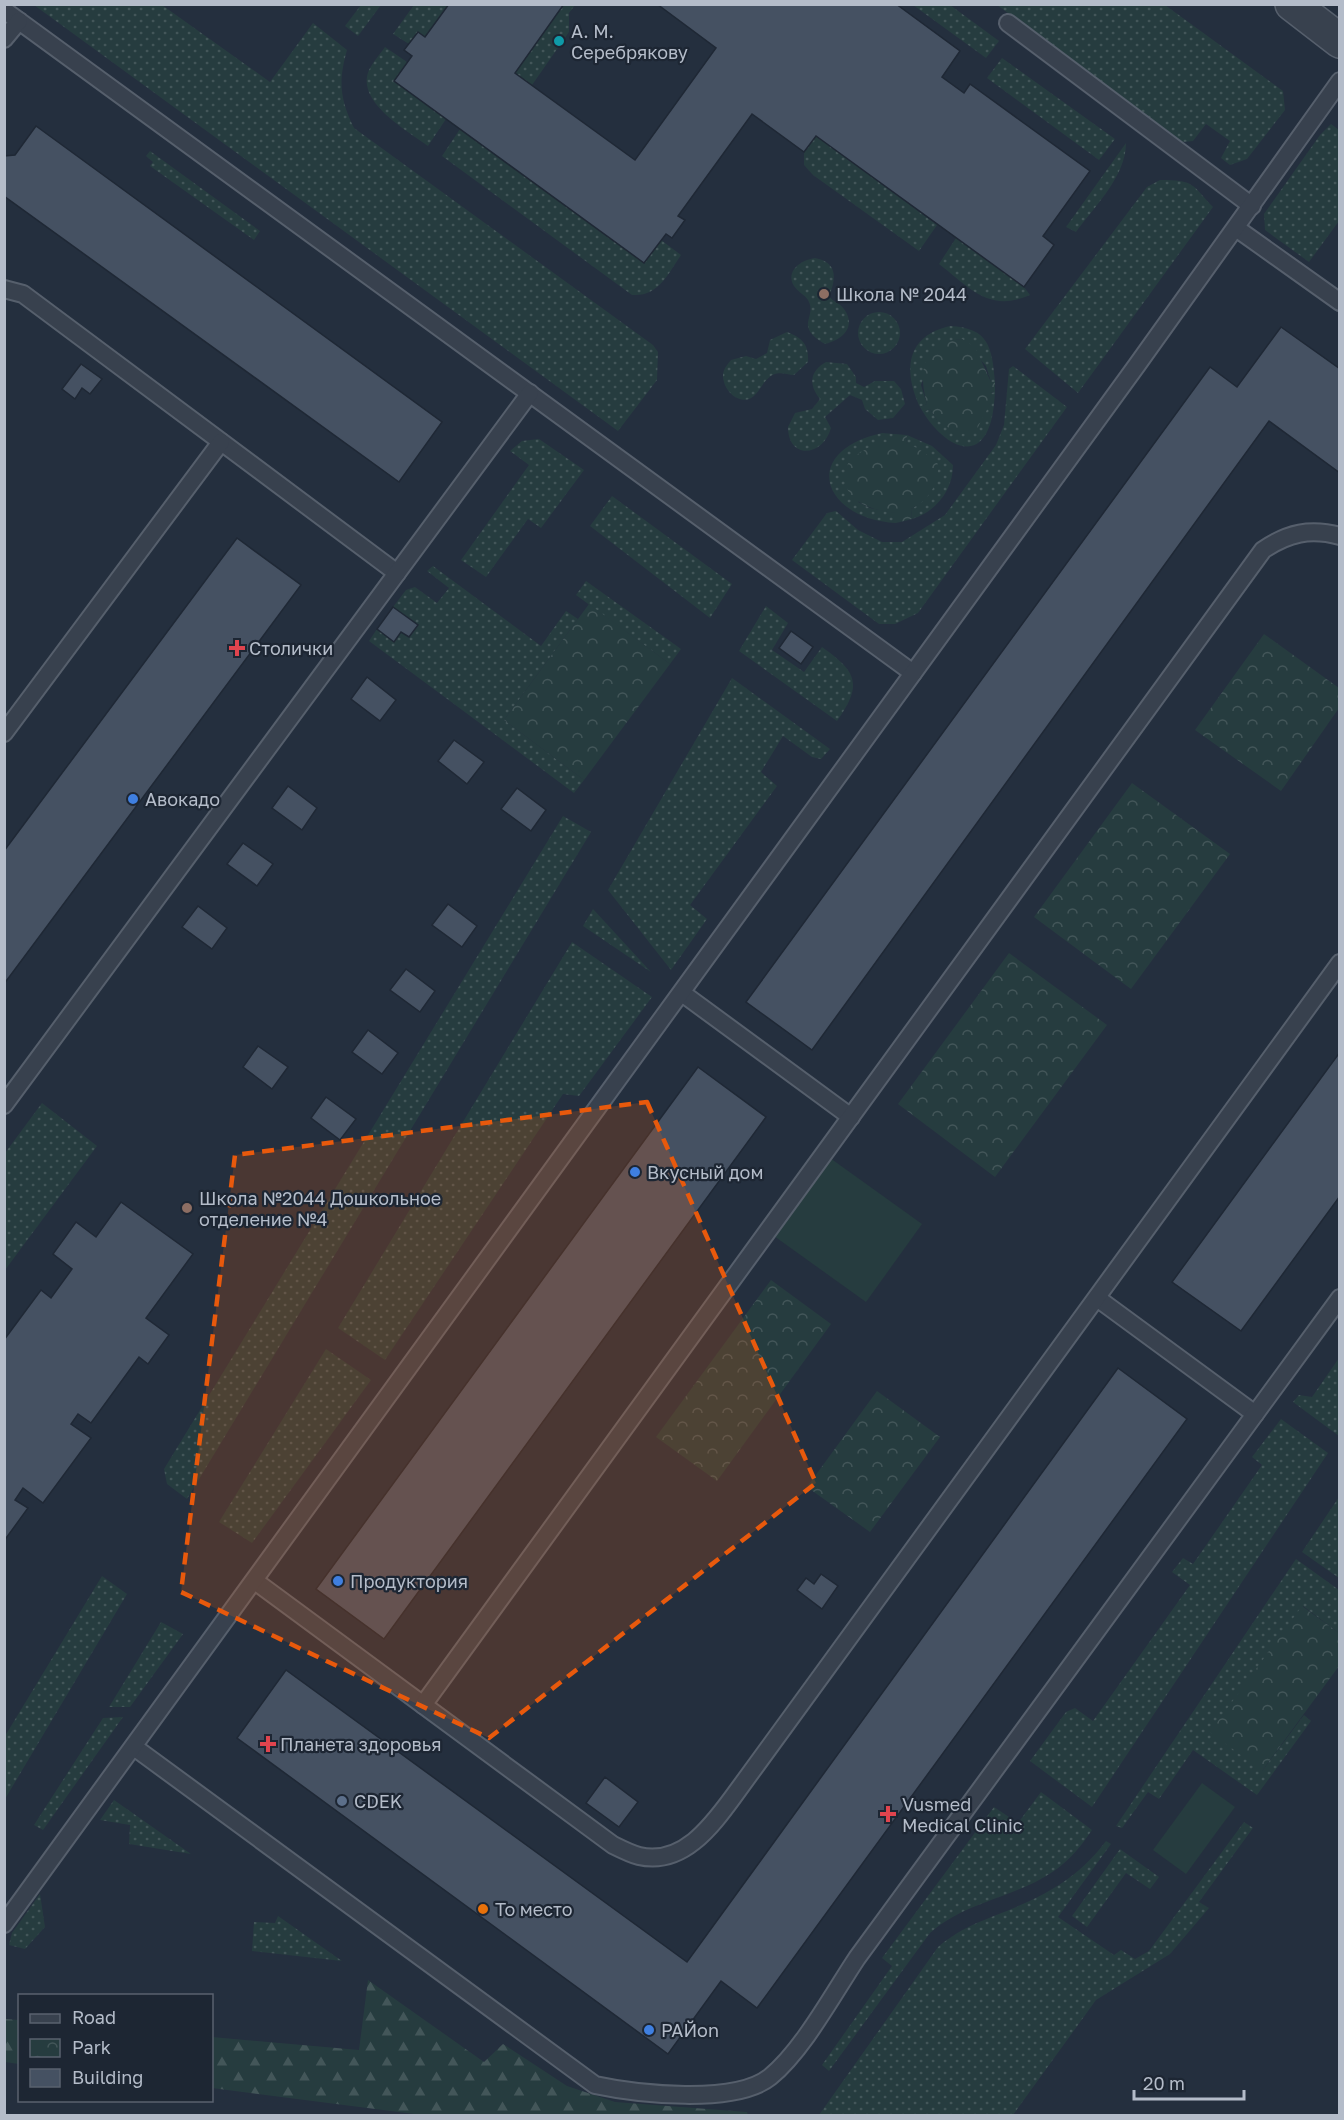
<svg xmlns="http://www.w3.org/2000/svg" width="1344" height="2120" font-family="'Golos Text',sans-serif">
<defs>
<pattern id="grass-dots" width="8" height="8" patternUnits="userSpaceOnUse" patternTransform="scale(1.5)"><rect width="8" height="8" fill="#263c3f"/><path d="M2 2h.1M6 6h.1" fill="none" stroke="#435659" stroke-width="1.8" stroke-linecap="round"/></pattern>
<pattern id="forest-firs" width="22" height="20" patternUnits="userSpaceOnUse" patternTransform="scale(1.5)"><rect width="22" height="20" fill="#263c3f"/><path d="M5 1l3.5 6h-7zM16 11l3.5 6h-7z" fill="#435659"/></pattern>
<pattern id="park-crowns" width="20" height="18" patternUnits="userSpaceOnUse" patternTransform="scale(1.5)"><rect width="20" height="18" fill="#263c3f"/><path d="M2 6a3 3 0 1 1 6 0M12 15a3 3 0 1 1 6 0" fill="none" stroke="#435659"/></pattern>
</defs>
<rect width="100%" height="100%" fill="#242f3e"/>
<g fill="url(#grass-dots)">
<path d="M34,5H162L270,82L313,23L347,50C338,82 340,99 354,128L653,345L658,352L657,380L618,431Z"/>
<polygon points="361,5 381,5 358,36 345,26"/>
<polygon points="414,5 449,5 425,37 418,32 409,44 393,34"/>
<polygon points="564,5 575,5 569,13 569,32 532,85 515,73"/>
<polygon points="913,5 950,5 999,41 986,58"/>
<polygon points="997,5 1165,5 1283,91 1285,110 1247,159 1230,165 1221,158 1230,141 1206,124 1193,141 1183,142"/>
<path d="M385,47L407,62L394,81L446,119L428,146C408,131 355,102 369,70C373,62 380,54 385,47Z"/>
<polygon points="1002,58 1115,139 1099,160 987,78"/>
<polygon points="1331,124 1339,130 1339,221 1309,262 1265,230 1264,214 1320,135"/>
<path d="M460,129L644,263L661,240L681,255C668,274 658,297 632,295L442,156Z"/>
<polygon points="816,136 937,225 919,251 813,175 804,165 804,152"/>
<path d="M1126,143C1126,176 1095,206 1076,232L1066,227Z"/>
<polygon points="150,151 260,231 254,240 150,166 153,162 146,156"/>
<path d="M1160,180C1195,180 1191,184 1213,207L1078,393L1025,349L1147,187Z"/>
<path d="M956,238L1024,287L1030,295C989,313 970,288 939,264Z"/>
<path d="M815,258C837,262 837,278 829,296C833,302 840,303 844,309C857,327 842,340 825,344C793,325 818,318 808,300C805,295 798,292 794,286C785,271 801,260 815,258Z"/>
<circle cx="879" cy="333" r="21"/>
<path d="M950,326C989,328 992,347 995,382H991L986,366L962,339C934,341 930,363 921,385L927,404L920,407C903,370 906,336 950,326Z"/>
<path d="M787,332C803,338 809,345 808,362L794,375C788,375 780,372 775,374C759,379 758,409 735,397C730,394 725,387 724,382C721,373 725,367 731,360L746,356L756,359L767,353L770,340Z"/>
<path d="M826,362L847,364L856,377V383L864,387L875,381H894L901,389L905,404L893,418L878,420L865,409L862,400L850,395L825,417L831,428C823,457 788,460 788,427L795,413L812,409L820,399C808,384 810,371 826,362Z"/>
<polygon points="1013,366 1067,407 918,613 895,624 879,624 792,560 827,513 836,511 858,530 882,542 902,542 945,515 996,445 1004,425 1009,369"/>
<path d="M995,392C994,406 993,421 986,434C967,465 934,431 923,412L930,409L937,420L990,404V393Z"/>
<path d="M882,433L894,434V443L858,502L870,508L896,513V523C823,519 798,452 882,433Z"/>
<path d="M907,435L932,446L953,465C953,490 936,512 912,519L911,509C927,501 939,482 937,464L906,443Z"/>
<polygon points="539,439 584,470 541,528 528,519 486,577 461,560 529,465 510,451 522,441"/>
<polygon points="612,496 732,584 710,618 590,526"/>
<polygon points="433,566 541,646 566,611 578,619 504,720 584,780 574,793 369,641 377,629 401,632 409,637 418,625 393,607 406,590 415,587 437,603 449,588 427,571"/>
<polygon points="586,581 681,649 670,664 576,595"/>
<path d="M766,606L788,623L772,650L804,672L822,647C857,672 863,684 837,721L739,651Z"/>
<polygon points="732,678 830,749 821,759 812,757 783,736 761,772 777,786 690,905 707,919 671,970 608,890"/>
<polygon points="563,816 591,832 187,1499 167,1484 164,1469"/>
<polygon points="593,909 651,972 583,926"/>
<polygon points="572,942 652,997 579,1096 563,1094 385,1360 338,1328"/>
<polygon points="42,1103 97,1146 5,1270 5,1153"/>
<polygon points="326,1349 371,1380 252,1543 219,1522"/>
<polygon points="1339,1358 1339,1436 1293,1402 1299,1395 1312,1397"/>
<polygon points="1281,1419 1328,1453 1092,1807 1030,1761 1066,1712 1075,1708 1093,1721 1190,1585 1172,1572 1183,1558 1193,1564 1262,1465 1252,1457"/>
<polygon points="1339,1497 1339,1578 1302,1552"/>
<polygon points="1296,1559 1339,1590 1339,1633 1303,1606 1262,1771 1304,1715 1311,1721 1257,1795 1193,1750 1159,1799 1148,1792 1122,1828 1116,1826"/>
<polygon points="102,1576 127,1594 5,1799 5,1736"/>
<polygon points="161,1622 183,1634 130,1707 109,1707"/>
<polygon points="123,1717 43,1830 34,1825 103,1718"/>
<path d="M1041,1792L1092,1830C1082,1845 1070,1860 1054,1871C1015,1898 966,1901 930,1933L829,2071L822,2065L892,1966L882,1958L994,1807L1018,1823Z"/>
<polygon points="114,1800 191,1854 129,1844 130,1825 100,1820"/>
<path d="M1244,1822L1253,1828L1199,1902L1209,1908L1170,1954L1096,2000L1013,2115H819L938,1947C966,1923 993,1918 1025,1903C1059,1888 1084,1870 1106,1841L1111,1844L1058,1917L1114,1955L1121,1950L1135,1959L1149,1951Z"/>
<polygon points="1120,1849 1159,1877 1150,1889 1126,1873 1087,1927 1072,1916"/>
<polygon points="40,1894 45,1927 25,1949 9,1945 12,1933"/>
<polygon points="278,1916 342,1961 252,1951 254,1922 275,1923"/>
</g>
<g fill="url(#forest-firs)">
<polygon points="368,1980 484,2062 503,2044 567,2086 615,2102 747,2112 748,2115 430,2116 212,2088 212,2037 359,2050"/>
<polygon points="5,2019 19,2020 19,2064 5,2062"/>
</g>
<g fill="url(#park-crowns)">
<path d="M962,339L975,347L991,382H995V392L990,393V404L977,429L959,435L937,420L930,409L923,412L920,407L927,404C918,372 922,341 962,339Z"/>
<path d="M894,434L907,435L906,443C919,448 927,454 938,464C939,484 929,500 911,509L912,519L896,523L895,513C864,509 833,496 850,459L876,443L893,442Z"/>
<polygon points="589,604 670,664 584,780 504,720"/>
<polygon points="1264,634 1339,688 1339,708 1281,791 1195,730"/>
<polygon points="1132,783 1230,854 1131,989 1034,917"/>
<polygon points="1009,953 1107,1025 995,1177 898,1104"/>
<polygon points="771,1280 831,1324 717,1481 656,1437"/>
<polygon points="877,1391 940,1437 870,1532 807,1487"/>
<polygon points="1302,1606 1339,1633 1339,1666 1262,1771 1210,1732"/>
</g>
<g fill="#263c3f">
<polygon points="830,1158 922,1224 866,1302 774,1236"/>
<polygon points="1202,1783 1235,1807 1186,1874 1153,1850"/>
</g>
<g fill="#455162" stroke="#1f2835" stroke-width="1.5">
<polygon points="449,4 564,4 515,73 635,160 716,48 657,4 896,4 960,51 942,77 964,93 970,84 1090,171 1043,236 1054,245 1024,287 816,136 804,152 752,114 678,216 685,220 672,238 666,234 644,263 394,81 412,56 404,50 418,32 425,37"/>
<polygon points="36,126 442,422 399,482 4,196 4,156 15,155"/>
<polygon points="1281,327 1340,369 1340,473 1269,421 812,1050 746,1002 1210,367 1237,387"/>
<polygon points="81,364 102,379 90,394 82,388 75,399 62,389"/>
<polygon points="237,538 301,585 4,984 4,851"/>
<polygon points="393,607 418,625 409,637 401,632 394,642 377,629"/>
<polygon points="791,631 813,647 801,664 779,648"/>
<polygon points="367,677 396,700 380,721 351,699"/>
<polygon points="454,740 484,762 467,784 438,761"/>
<polygon points="288,786 317,808 302,830 272,808"/>
<polygon points="517,788 546,810 531,831 501,809"/>
<polygon points="243,843 273,864 257,886 227,864"/>
<polygon points="448,904 477,926 462,947 432,925"/>
<polygon points="198,906 227,928 212,949 182,927"/>
<polygon points="406,969 435,991 420,1012 390,990"/>
<polygon points="368,1030 398,1053 382,1074 352,1052"/>
<polygon points="258,1046 288,1067 272,1089 243,1067"/>
<polygon points="1340,1052 1340,1196 1241,1331 1172,1282"/>
<polygon points="698,1067 766,1117 384,1639 316,1589"/>
<polygon points="326,1097 356,1119 340,1140 311,1118"/>
<polygon points="121,1202 193,1254 146,1318 169,1335 148,1364 139,1357 91,1423 78,1414 71,1424 91,1438 43,1503 23,1488 15,1500 28,1508 4,1541 4,1340 41,1290 51,1298 72,1269 53,1254 76,1222 96,1237"/>
<polygon points="1118,1368 1187,1419 757,2008 721,1981 668,2054 237,1738 286,1670 687,1962"/>
<polygon points="821,1574 838,1586 822,1609 797,1590 806,1578 814,1584"/>
<polygon points="605,1777 638,1802 619,1827 586,1803"/>
</g>
<g fill="none" stroke-linecap="round" stroke-linejoin="round">
<defs>
<g id="service">
<polyline points="4,10 913,673"/>
<polyline points="1008,23 1252,206"/>
<polyline points="4,39 19,21"/>
<polyline points="1236,228 1340,302"/>
<polyline points="4,289 23,294 397,573"/>
<polyline points="4,733 221,442"/>
<polyline points="682,993 851,1117"/>
<polyline points="4,1105 530,393"/>
<polyline points="1097,1298 1255,1414"/>
<path d="M255,1581L613,1845C621,1849 631,1854 639,1856C682,1866 711,1827 733,1797L1340,963"/>
<path d="M423,1705L1263,550C1288,533 1310,528 1340,536"/>
<path d="M134,1747L595,2085C637,2094 735,2105 770,2077C803,2050 833,1994 857,1958L1340,1298"/>
<polyline points="4,1924 1137,365 1340,81"/>
</g>
<polyline id="minor" points="1292,4 1340,41"/>
</defs>
<use href="#service" stroke="#565f6c" stroke-width="20"/>
<use href="#minor" stroke="#565f6c" stroke-width="36"/>
<use href="#service" stroke="#38414e" stroke-width="16"/>
<use href="#minor" stroke="#38414e" stroke-width="33"/>
</g>
<path fill="#e8590c" fill-opacity="0.2" stroke="#e8590c" stroke-width="4.5" stroke-dasharray="12 8" stroke-linejoin="round" d="M647,1102L816,1483L489,1738L181,1592L235,1155Z"/>
<circle fill="#0f9aa8" stroke="#1d2633" stroke-width="2" cx="559" cy="41" r="6"/>
<g fill="#8d6e63" stroke="#1d2633" stroke-width="2">
<circle cx="824" cy="294" r="6"/>
<circle cx="187" cy="1208" r="6"/>
</g>
<g fill="#e0444e" stroke="#1d2633" stroke-width="2">
<path d="M234 639h6v6h6v6h-6v6h-6v-6h-6v-6h6z"/>
<path d="M265 1735h6v6h6v6h-6v6h-6v-6h-6v-6h6z"/>
<path d="M885 1805h6v6h6v6h-6v6h-6v-6h-6v-6h6z"/>
</g>
<g fill="#3f7fe0" stroke="#1d2633" stroke-width="2">
<circle cx="133" cy="799" r="6"/>
<circle cx="635" cy="1172" r="6"/>
<circle cx="338" cy="1581" r="6"/>
<circle cx="649" cy="2030" r="6"/>
</g>
<circle fill="#5c6f8a" stroke="#1d2633" stroke-width="2" cx="342" cy="1801" r="6"/>
<circle fill="#e8710a" stroke="#1d2633" stroke-width="2" cx="483" cy="1909" r="6"/>
<g text-anchor="middle" dominant-baseline="central" stroke-width="4.5" stroke-linejoin="round" paint-order="stroke">
<g font-size="18" fill="#b4bcc9" stroke="#1d2633" text-anchor="start">
<text x="571" y="31">А. М.<tspan x="571" dy="21">Серебрякову</tspan></text>
<text x="836" y="294">Школа № 2044</text>
<text x="249" y="648">Столички</text>
<text x="145" y="799">Авокадо</text>
<text x="647" y="1172">Вкусный дом</text>
<text x="199" y="1198">Школа №2044 Дошкольное<tspan x="199" dy="21">отделение №4</tspan></text>
<text x="350" y="1581">Продуктория</text>
<text x="280" y="1744">Планета здоровья</text>
<text x="354" y="1801">CDEK</text>
<text x="902" y="1804">Vusmed<tspan x="902" dy="21">Medical Clinic</tspan></text>
<text x="495" y="1909">То место</text>
<text x="661" y="2030">РАЙon</text>
</g>
</g>
<rect width="1344" height="2120" fill="none" stroke="#b4bcc9" stroke-width="12"/>
<rect x="18" y="1994" width="195" height="108" fill="#1d2633" stroke="#59626f" stroke-width="1.5"/>
<rect x="30" y="2014" width="30" height="9" fill="#38414e" stroke="#59626f" stroke-width="1.5"/>
<text x="72" y="2024" font-size="18" fill="#b4bcc9">Road</text>
<rect x="30" y="2039" width="30" height="18" fill="url(#park-crowns)" stroke="#59626f" stroke-width="1.5"/>
<text x="72" y="2054" font-size="18" fill="#b4bcc9">Park</text>
<rect x="30" y="2069" width="30" height="18" fill="#455162" stroke="#59626f" stroke-width="1.5"/>
<text x="72" y="2084" font-size="18" fill="#b4bcc9">Building</text>
<path d="M1134 2090v9h110v-9" fill="none" stroke="#b4bcc9" stroke-width="3"/>
<text x="1143" y="2090" font-size="18" fill="#b4bcc9" stroke="#1d2633" stroke-width="4.5" paint-order="stroke">20 m</text>
</svg>
